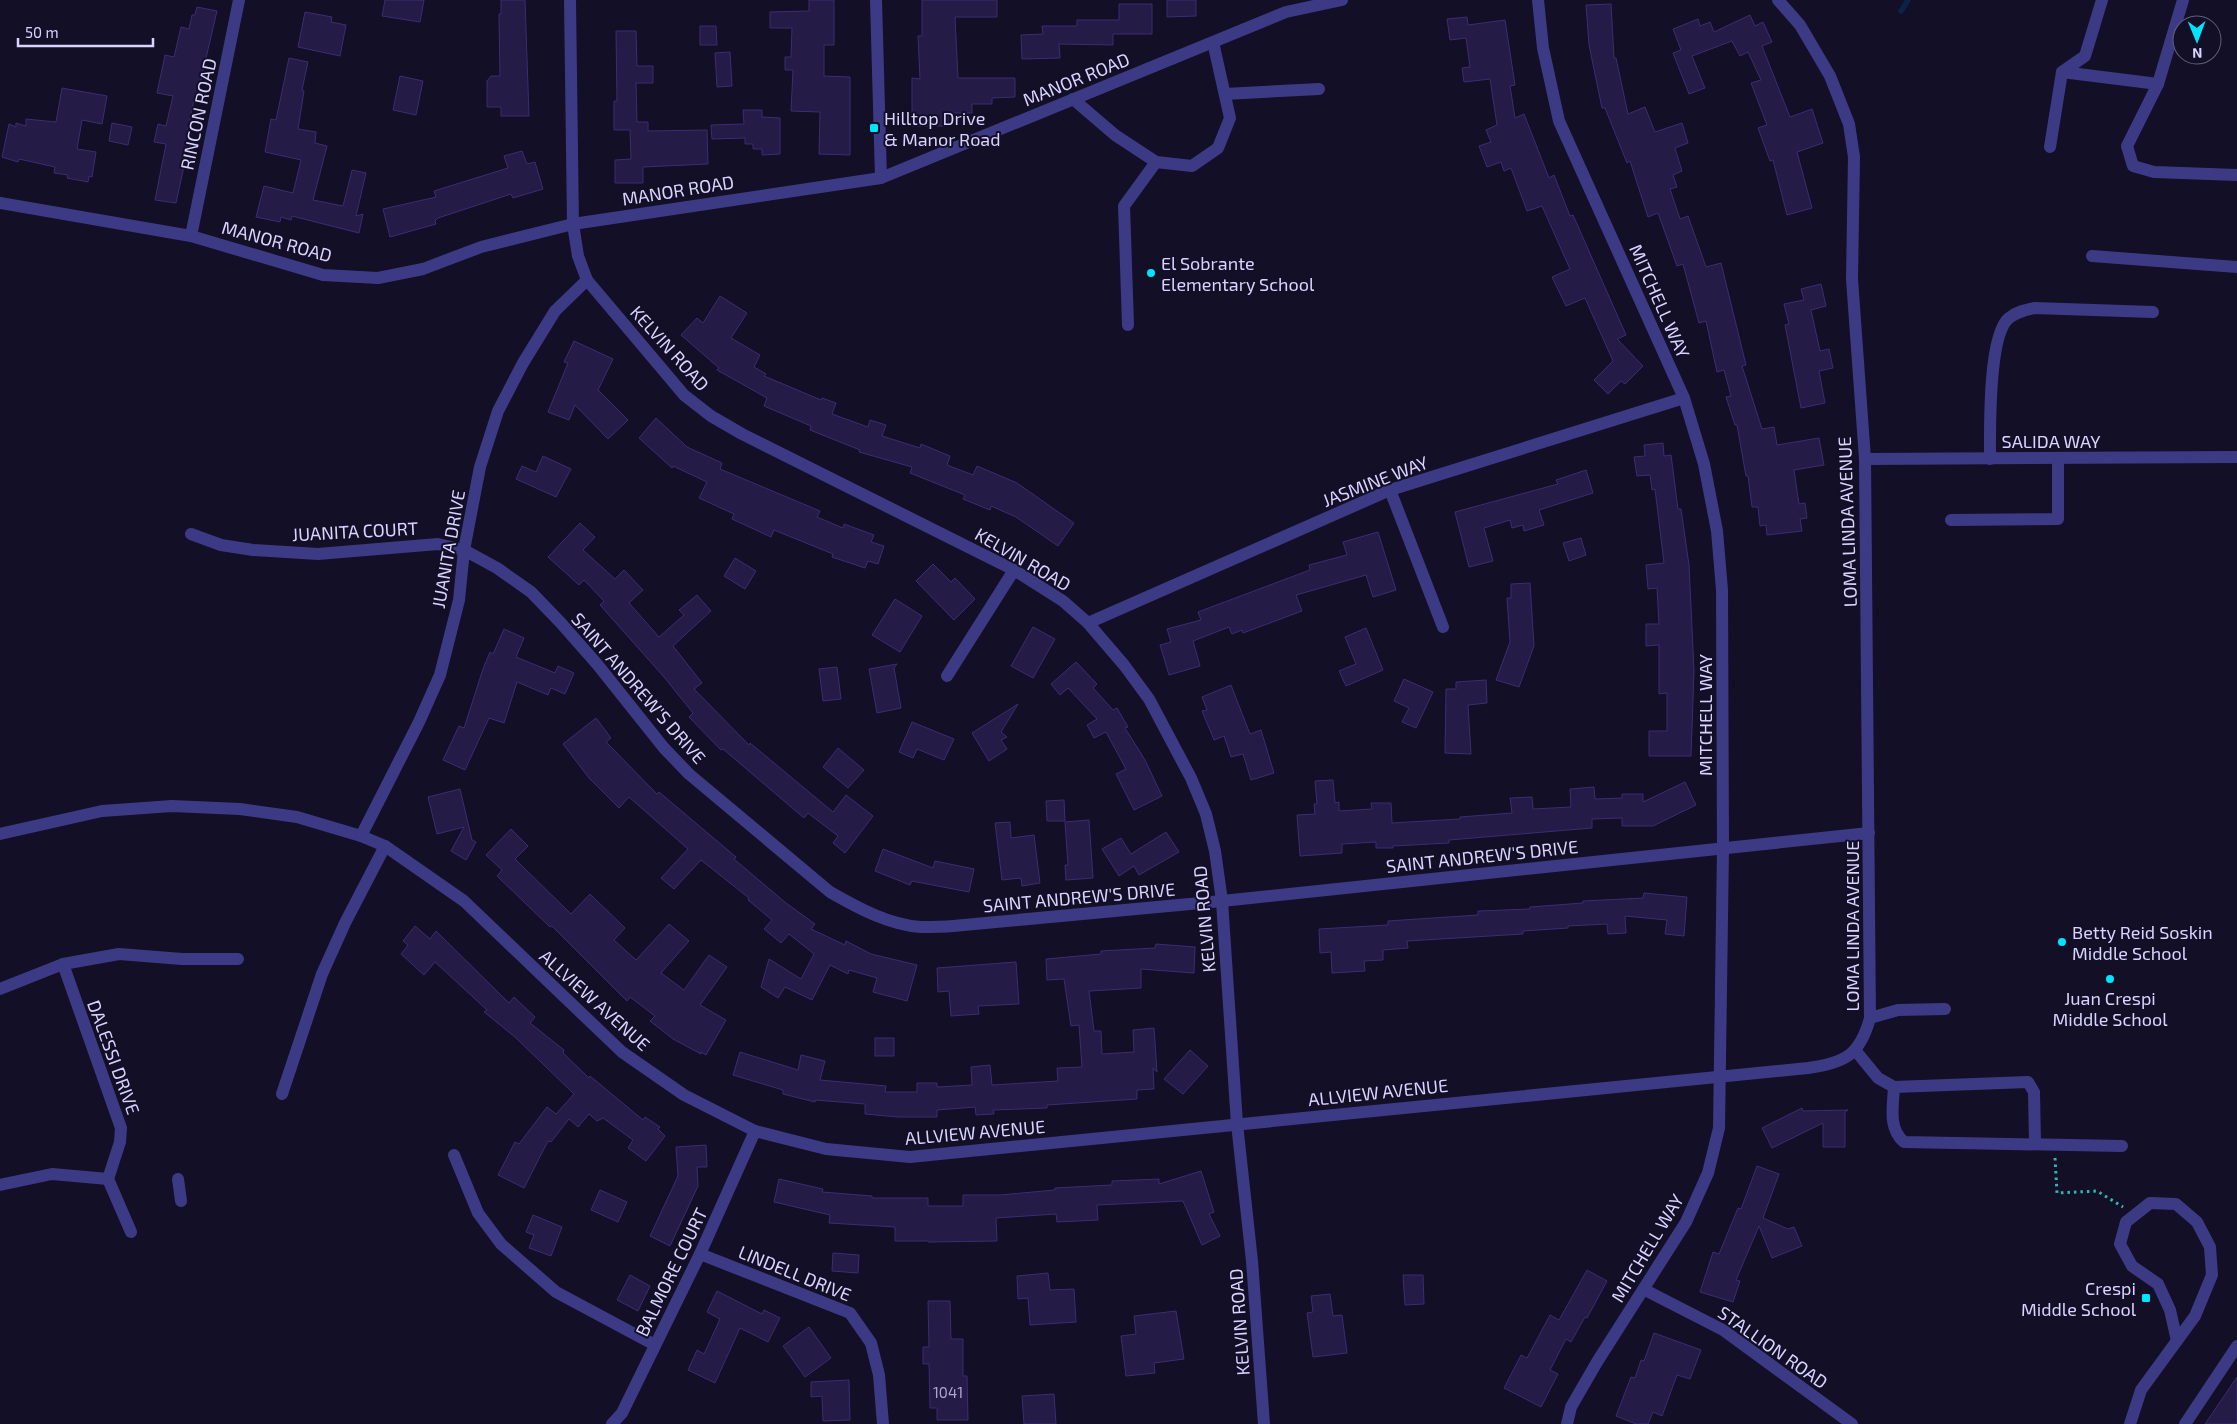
<svg xmlns="http://www.w3.org/2000/svg" width="2237" height="1424" font-family="'Exo 2',sans-serif">
<rect width="100%" height="100%" fill="#130f26"/>
<g fill="none" stroke-linecap="round" stroke-linejoin="round">
<polyline stroke="#0c2248" stroke-width="5.5" points="1901,11 1908,0"/>
</g>
<g fill="#241b47" stroke="#3b2d73">
<polygon points="385,0 424,0 420,22 382,16"/>
<polygon points="501,0 525,0 529,116 501,116 501,107 487,107 487,81 491,76 500,76 499,14 501,14"/>
<polygon points="809,0 834,0 834,45 824,45 824,76 850,77 850,155 819,154 820,112 791,111 793,70 785,70 785,57 791,57 792,28 770,28 770,12 809,11"/>
<polygon points="922,0 997,0 997,17 955,17 958,78 1015,78 1015,97 992,98 992,104 972,104 972,113 948,113 948,126 912,126 912,78 920,79 918,36 922,36"/>
<polygon points="1167,0 1196,0 1196,16 1167,17"/>
<polygon points="1119,4 1152,4 1152,34 1113,34 1113,45 1059,44 1060,58 1022,59 1021,35 1043,34 1042,26 1077,26 1077,20 1119,20"/>
<polygon points="1611,4 1614,58 1616,58 1628,114 1645,107 1655,132 1682,123 1688,143 1675,148 1682,171 1673,175 1677,187 1670,189 1680,219 1688,216 1706,267 1721,263 1746,365 1742,366 1762,429 1774,427 1777,445 1819,438 1824,465 1794,470 1799,504 1805,503 1807,518 1800,519 1802,531 1767,535 1766,525 1760,526 1758,507 1752,507 1748,476 1746,476 1737,425 1735,425 1726,397 1731,396 1724,370 1717,372 1706,321 1699,323 1683,264 1677,266 1658,213 1648,217 1630,161 1627,163 1605,108 1602,108 1589,45 1586,5"/>
<polygon points="197,7 217,11 196,101 194,100 187,133 191,134 176,203 155,200 166,144 154,142 158,124 166,126 173,96 157,93 165,55 174,57 181,27 189,29 192,15 195,15"/>
<polygon points="305,12 332,17 331,22 346,25 340,56 298,47"/>
<polygon points="1750,15 1755,26 1763,22 1772,42 1762,46 1790,117 1812,109 1823,143 1797,152 1812,208 1787,215 1773,160 1770,161 1758,128 1767,125 1751,83 1761,80 1748,52 1740,56 1732,41 1692,56 1705,88 1689,94 1673,53 1681,50 1673,29 1698,19 1700,26 1710,22 1714,32"/>
<polygon points="1467,17 1468,25 1505,20 1515,85 1510,86 1515,118 1524,114 1549,178 1554,175 1570,216 1573,215 1626,335 1617,339 1643,366 1625,384 1621,381 1608,394 1594,380 1613,361 1585,298 1566,306 1552,277 1570,269 1542,206 1527,211 1511,168 1504,171 1501,162 1487,167 1479,146 1491,142 1486,130 1497,125 1490,79 1464,82 1462,68 1470,67 1466,38 1450,40 1447,19"/>
<polygon points="700,26 716,26 717,45 700,45"/>
<polygon points="616,31 636,31 637,66 653,66 653,83 636,83 637,122 648,122 648,131 707,130 708,164 643,167 643,183 615,183 615,160 631,159 630,130 614,130 614,101 617,101"/>
<polygon points="730,52 732,86 717,87 715,53"/>
<polygon points="289,58 308,62 302,90 304,91 298,129 316,132 315,143 327,146 313,200 343,206 352,170 366,173 356,216 363,214 359,233 292,216 291,220 281,217 280,222 256,217 264,186 293,193 301,160 265,152 271,119 276,120"/>
<polygon points="400,76 423,81 416,115 393,110"/>
<polygon points="62,88 107,96 102,124 82,120 77,149 96,152 92,177 89,176 88,182 67,178 68,175 54,173 55,167 19,159 18,162 2,157 9,124 16,127 16,123 26,126 26,119 56,122"/>
<polygon points="743,110 762,110 762,117 780,118 780,154 762,155 762,149 753,149 753,144 745,144 745,138 712,139 711,125 744,124"/>
<polygon points="112,123 132,127 128,145 109,141"/>
<polygon points="522,151 527,164 535,162 543,189 513,198 511,194 438,218 435,221 436,224 390,237 383,209 436,197 434,191 508,168 504,156"/>
<polygon points="1821,284 1826,306 1811,310 1820,351 1829,349 1833,368 1819,371 1825,403 1801,408 1785,325 1789,324 1784,304 1804,300 1801,289"/>
<polygon points="720,296 747,313 731,338 760,355 754,367 766,374 764,376 821,400 822,398 836,403 832,414 868,427 870,420 886,425 882,436 920,448 921,444 950,456 947,465 973,475 977,466 1017,483 1074,523 1058,546 1016,517 991,506 990,510 963,499 965,495 910,473 912,467 859,452 860,450 810,430 811,426 764,406 767,398 717,370 719,368 681,335 697,318 703,323"/>
<polygon points="574,341 613,359 598,390 628,420 608,439 575,405 569,420 548,412 568,363 564,362"/>
<polygon points="656,418 687,447 722,463 720,469 820,511 817,517 843,528 844,524 874,535 871,542 884,546 878,564 868,561 865,568 832,557 833,554 774,530 771,537 732,519 734,514 699,498 707,482 673,466 672,468 639,438"/>
<polygon points="1663,443 1664,456 1671,455 1678,509 1681,509 1689,565 1694,671 1691,756 1649,756 1649,731 1667,731 1667,693 1659,694 1659,645 1646,646 1646,624 1659,624 1657,588 1648,589 1646,565 1664,563 1655,489 1652,490 1650,475 1637,476 1634,457 1645,456 1644,445"/>
<polygon points="543,456 571,469 556,497 516,479 522,466 536,472"/>
<polygon points="1586,470 1593,493 1539,510 1544,525 1524,531 1523,525 1512,528 1510,520 1484,528 1493,561 1469,567 1455,512 1558,484 1556,480"/>
<polygon points="580,523 595,537 583,550 615,579 624,570 643,590 629,603 659,637 684,615 679,610 697,595 711,611 673,646 702,683 694,689 749,745 750,743 833,812 846,795 873,816 845,853 833,843 838,836 808,813 804,818 723,749 721,750 689,717 693,713 664,677 600,605 604,601 584,580 579,585 548,557"/>
<polygon points="1378,532 1396,590 1373,597 1366,575 1296,595 1302,611 1243,633 1242,630 1232,634 1229,627 1193,641 1200,666 1169,675 1160,645 1171,642 1167,629 1201,620 1198,612 1310,570 1309,565 1347,555 1343,542"/>
<polygon points="1581,538 1586,555 1569,561 1563,543"/>
<polygon points="735,558 756,571 745,589 724,576"/>
<polygon points="933,564 951,582 955,578 975,599 954,620 916,581"/>
<polygon points="1530,583 1534,646 1519,687 1496,680 1510,642 1507,598 1511,598 1511,584"/>
<polygon points="895,599 922,616 900,652 872,635"/>
<polygon points="1033,627 1055,639 1033,678 1011,666"/>
<polygon points="1366,628 1383,670 1346,686 1339,671 1356,664 1345,637"/>
<polygon points="504,629 524,638 516,657 555,673 558,666 574,673 565,694 551,688 548,695 517,682 504,723 489,718 465,770 443,760 459,726 464,728 483,669 490,652 493,654"/>
<polygon points="1076,662 1097,684 1093,688 1113,710 1117,708 1128,727 1125,728 1145,760 1162,796 1134,810 1116,774 1126,769 1106,732 1094,738 1087,725 1097,719 1068,688 1060,695 1051,684"/>
<polygon points="897,664 894,668 901,708 877,713 869,669"/>
<polygon points="837,667 841,699 823,701 819,669"/>
<polygon points="1404,679 1433,692 1416,728 1402,722 1409,708 1394,701"/>
<polygon points="1486,680 1487,703 1468,705 1471,754 1445,753 1446,689 1456,689 1456,682"/>
<polygon points="1231,685 1250,734 1261,730 1274,773 1251,780 1243,754 1231,757 1224,736 1214,740 1202,711 1207,710 1202,697"/>
<polygon points="1018,704 1001,732 1007,737 1001,740 1007,749 989,761 972,733"/>
<polygon points="596,718 611,738 606,742 657,794 659,792 736,857 734,859 786,903 815,924 811,929 845,945 846,941 871,954 917,965 907,1001 873,992 877,978 849,970 848,974 830,965 812,1000 785,987 778,998 761,987 769,959 801,979 814,954 789,934 781,943 764,929 772,920 748,900 749,898 701,860 674,889 661,878 688,849 629,797 619,808 589,778 563,744"/>
<polygon points="912,722 954,739 944,760 917,749 913,758 899,752"/>
<polygon points="838,748 864,770 848,788 823,767"/>
<polygon points="1333,780 1335,803 1339,802 1339,811 1372,809 1371,803 1391,803 1392,823 1460,819 1460,817 1512,813 1510,798 1532,797 1533,809 1571,807 1570,789 1594,787 1595,799 1622,798 1622,794 1643,794 1643,802 1685,782 1696,805 1653,826 1622,826 1622,818 1592,819 1592,828 1449,840 1449,843 1393,846 1393,848 1376,848 1376,842 1342,844 1342,853 1300,856 1297,815 1315,814 1314,804 1317,804 1315,781"/>
<polygon points="460,789 472,840 476,842 466,860 451,851 464,827 437,834 428,797"/>
<polygon points="1064,800 1065,821 1047,821 1046,801"/>
<polygon points="1089,820 1093,878 1066,880 1065,865 1068,865 1065,822"/>
<polygon points="1010,822 1011,838 1034,835 1040,883 1022,886 1021,878 1002,880 995,823"/>
<polygon points="511,829 528,846 515,859 571,914 590,894 625,928 614,940 636,960 669,924 689,941 661,973 684,990 709,955 727,967 700,1005 726,1020 706,1055 701,1052 701,1054 673,1039 650,1021 655,1016 630,997 627,1001 552,926 550,927 497,876 502,870 486,855"/>
<polygon points="1166,832 1179,852 1139,875 1134,866 1119,876 1102,849 1121,838 1131,854"/>
<polygon points="883,849 933,868 935,861 974,869 969,892 912,881 910,885 875,871"/>
<polygon points="1644,893 1687,897 1684,936 1665,934 1667,920 1625,916 1626,933 1608,934 1607,924 1568,926 1568,928 1523,931 1523,934 1407,941 1408,948 1383,950 1383,960 1364,961 1365,971 1332,973 1331,952 1320,953 1319,929 1388,925 1388,921 1478,915 1478,911 1530,909 1530,907 1583,903 1583,901 1643,898"/>
<polygon points="415,926 430,939 436,931 509,1003 514,997 535,1017 530,1023 564,1050 563,1053 589,1078 590,1076 643,1120 645,1117 660,1127 658,1129 665,1136 646,1161 628,1148 633,1140 603,1118 597,1121 589,1114 578,1127 569,1119 551,1142 548,1141 524,1188 498,1175 515,1142 519,1144 547,1107 556,1114 574,1094 515,1037 484,1012 487,1010 435,962 424,975 401,954 408,945 403,941"/>
<polygon points="1156,944 1195,947 1194,973 1141,969 1141,988 1089,991 1094,1031 1101,1031 1102,1054 1134,1052 1133,1030 1154,1028 1157,1072 1153,1068 1154,1089 1137,1090 1137,1099 1047,1105 1047,1108 993,1110 994,1114 976,1115 975,1107 937,1110 937,1117 898,1117 865,1114 865,1104 815,1100 815,1102 783,1094 783,1090 733,1075 740,1052 798,1070 801,1055 825,1061 820,1080 886,1086 885,1092 917,1092 917,1083 937,1083 937,1087 972,1085 971,1067 990,1065 992,1085 1058,1081 1057,1068 1082,1067 1079,1025 1071,1026 1064,979 1047,980 1046,959 1101,954 1101,951 1155,948"/>
<polygon points="1016,962 1019,1004 978,1006 979,1014 951,1016 949,991 938,992 937,968"/>
<rect x="875" y="1038" width="19" height="18"/>
<polygon points="1190,1050 1208,1066 1183,1094 1164,1079"/>
<polygon points="1802,1108 1803,1111 1848,1110 1845,1112 1845,1147 1823,1147 1823,1123 1772,1148 1762,1128"/>
<polygon points="706,1145 707,1167 697,1167 698,1186 670,1246 650,1236 678,1176 676,1147"/>
<polygon points="1757,1166 1779,1174 1763,1218 1788,1229 1794,1227 1802,1246 1772,1258 1759,1226 1736,1280 1740,1281 1733,1302 1700,1292 1713,1252 1719,1254 1738,1208 1741,1209"/>
<polygon points="1201,1171 1214,1212 1209,1214 1220,1236 1202,1245 1183,1201 1097,1205 1098,1220 1057,1222 1056,1214 996,1218 997,1241 928,1242 928,1241 895,1241 895,1227 829,1223 830,1215 774,1202 779,1179 823,1189 822,1192 872,1196 872,1198 928,1198 928,1206 963,1206 963,1195 1000,1195 1055,1190 1055,1188 1112,1185 1112,1181 1159,1179 1159,1184"/>
<polygon points="600,1190 627,1202 618,1222 591,1210"/>
<polygon points="533,1215 562,1227 551,1256 529,1248 534,1235 526,1232"/>
<polygon points="833,1253 859,1255 858,1273 832,1271"/>
<polygon points="1587,1270 1607,1281 1587,1318 1585,1317 1571,1342 1566,1339 1550,1370 1558,1374 1541,1407 1504,1388 1521,1355 1527,1358 1550,1315 1559,1320"/>
<polygon points="1048,1273 1050,1290 1074,1289 1076,1322 1030,1325 1028,1298 1018,1299 1017,1276"/>
<polygon points="630,1275 650,1286 638,1311 617,1300"/>
<polygon points="1403,1275 1423,1275 1424,1304 1405,1305"/>
<polygon points="717,1291 762,1314 764,1310 780,1318 768,1342 740,1328 715,1383 688,1370 697,1350 704,1354 720,1319 707,1312"/>
<polygon points="1330,1294 1333,1316 1342,1315 1347,1353 1313,1357 1307,1313 1313,1312 1311,1296"/>
<polygon points="928,1301 950,1301 951,1339 963,1339 963,1376 967,1376 968,1420 937,1420 937,1408 930,1408 929,1364 923,1364 923,1347 929,1347"/>
<polygon points="1176,1311 1184,1359 1154,1363 1155,1373 1126,1376 1121,1336 1136,1334 1134,1316"/>
<polygon points="809,1327 831,1358 805,1377 783,1346"/>
<polygon points="1654,1333 1701,1350 1690,1379 1677,1375 1662,1416 1653,1412 1648,1424 1636,1424 1616,1416 1631,1377 1635,1378 1641,1360 1644,1361"/>
<polygon points="2237,1377 2237,1424 2205,1424"/>
<polygon points="849,1380 850,1420 823,1421 822,1396 811,1397 811,1382"/>
<polygon points="1054,1394 1056,1424 1024,1424 1022,1396"/>
</g>
<g fill="none" stroke-linecap="round" stroke-linejoin="round">
<polyline stroke="#2fb8b0" stroke-width="3" stroke-dasharray="2.5 4" stroke-linecap="butt" points="2055,1158 2057,1193 2097,1191 2123,1207"/>
<g stroke="#3d3a85" stroke-width="12">
<polyline points="570,0 573,224 578,256 587,280 684,395 711,416 742,434 1014,570 1063,601 1088,623 1124,665 1149,699 1191,778 1206,814 1215,851 1222,901 1237,1124 1252,1261 1264,1424"/>
<polyline points="876,0 881,178"/>
<polyline points="1538,0 1543,48 1559,121 1684,398 1704,464 1717,531 1722,590 1723,848 1719,1128 1708,1173 1686,1222 1597,1362 1571,1407 1567,1424"/>
<polyline points="2183,0 2158,84 2127,146 2133,166 2154,172 2237,175"/>
<polyline points="2062,72 2158,84"/>
<polyline points="1225,94 1319,89"/>
<polyline points="1073,99 1115,135 1156,162 1192,166 1218,148 1230,118 1213,42"/>
<polyline points="2050,147 2062,72 2085,56 2102,0"/>
<polyline points="0,203 191,236 323,275 378,278 423,269 481,247 573,224 881,178 1286,12 1342,0"/>
<polyline points="191,236 239,0"/>
<polyline points="2092,256 2237,267"/>
<polyline points="1128,325 1124,206 1156,162"/>
<polyline points="1865,459 2237,457"/>
<path d="M1990,459C1990,430 1988,335 2009,318C2016,312 2025,310 2034,308L2153,312"/>
<polyline points="1390,490 1443,627"/>
<polyline points="1951,520 2058,519 2058,458"/>
<path d="M191,534L221,545L253,550L318,554L438,544L464,550L497,568L531,592L560,622L597,664L664,748L689,774L830,892C858,908 889,925 921,927C932,927 942,927 953,926L1222,901L1869,833"/>
<polyline points="1088,623 1390,490 1684,398"/>
<polyline points="947,676 1014,570"/>
<path d="M0,834L102,811L172,806L240,809L297,817L361,836L385,846L464,901L622,1052L684,1095L755,1131L826,1149L910,1157L1808,1068C1845,1063 1860,1055 1870,1018L1865,459L1852,279L1854,157L1849,124L1830,76L1800,25L1778,0"/>
<polyline points="361,836 419,722 440,675 459,600 464,550 480,467 498,411 523,363 555,311 587,280"/>
<polyline points="63,964 119,954 182,959 238,959"/>
<polyline points="0,989 63,964 121,1128 120,1142 108,1179 52,1174 0,1185"/>
<polyline points="1870,1018 1898,1010 1945,1009"/>
<path d="M1855,1050L1878,1078L1894,1087C1893,1107 1888,1128 1904,1142L2122,1146"/>
<polyline points="1894,1087 2028,1082 2034,1092 2035,1143"/>
<polyline points="282,1094 322,974 345,923 385,846"/>
<polyline points="454,1155 478,1213 501,1244 556,1292 655,1345"/>
<polyline points="108,1179 131,1232"/>
<polyline points="178,1179 181,1201"/>
<polyline points="700,1254 850,1313 871,1343 879,1375 883,1424"/>
<polyline points="1645,1290 1723,1330 1852,1424"/>
<polyline points="612,1424 622,1413 700,1254 755,1131"/>
<polyline points="2130,1424 2141,1390 2195,1316 2212,1275 2210,1247 2197,1222 2176,1204 2150,1203 2126,1222 2120,1244 2132,1266 2158,1284 2170,1310 2177,1341"/>
<polyline points="2185,1424 2237,1346"/>
</g>
</g>
<g fill="#00e5ff" stroke="#130f26" stroke-width="2">
<rect x="869" y="123" width="10" height="10" rx="2.5"/>
<circle cx="1151" cy="273" r="5"/>
<circle cx="2062" cy="942" r="5"/>
<circle cx="2110" cy="979" r="5"/>
<rect x="2141" y="1293" width="10" height="10" rx="2.5"/>
</g>
<g text-anchor="middle" dominant-baseline="central" stroke-width="4" stroke-linejoin="round" paint-order="stroke">
<g font-size="15" fill="#aca6d1">
<text x="948" y="1392">1041</text>
</g>
<g font-size="18" fill="#d9d4ff" stroke="#130f26">
<text transform="translate(1076 79) rotate(-22)">MANOR ROAD</text>
<text transform="translate(198 114) rotate(-78)">RINCON ROAD</text>
<text transform="translate(678 190) rotate(-9)">MANOR ROAD</text>
<text transform="translate(277 241) rotate(15)">MANOR ROAD</text>
<text transform="translate(1660 301) rotate(66)">MITCHELL WAY</text>
<text transform="translate(670 348) rotate(48)">KELVIN ROAD</text>
<text x="2051" y="441">SALIDA WAY</text>
<text transform="translate(1375 481) rotate(-21)">JASMINE WAY</text>
<text transform="translate(1847 522) rotate(-92)">LOMA LINDA AVENUE</text>
<text transform="translate(355 531) rotate(-3)">JUANITA COURT</text>
<text transform="translate(448 549) rotate(-80)">JUANITA DRIVE</text>
<text transform="translate(1023 559) rotate(30)">KELVIN ROAD</text>
<text transform="translate(639 688) rotate(49)">SAINT ANDREW'S DRIVE</text>
<text transform="translate(1705 715) rotate(-90)">MITCHELL WAY</text>
<text transform="translate(1482 856) rotate(-6)">SAINT ANDREW'S DRIVE</text>
<text transform="translate(1079 897) rotate(-5)">SAINT ANDREW'S DRIVE</text>
<text transform="translate(1204 919) rotate(-95)">KELVIN ROAD</text>
<text transform="translate(1852 926) rotate(-90)">LOMA LINDA AVENUE</text>
<text transform="translate(595 1000) rotate(42)">ALLVIEW AVENUE</text>
<text transform="translate(114 1057) rotate(70)">DALESSI DRIVE</text>
<text transform="translate(1378 1092) rotate(-6)">ALLVIEW AVENUE</text>
<text transform="translate(975 1132) rotate(-5)">ALLVIEW AVENUE</text>
<text transform="translate(1647 1248) rotate(-59)">MITCHELL WAY</text>
<text transform="translate(671 1272) rotate(-64)">BALMORE COURT</text>
<text transform="translate(795 1273) rotate(22)">LINDELL DRIVE</text>
<text transform="translate(1239 1322) rotate(-94)">KELVIN ROAD</text>
<text transform="translate(1773 1347) rotate(35)">STALLION ROAD</text>
</g>
<g font-size="18" fill="#d9d4ff" stroke="#130f26" text-anchor="start">
<text x="884" y="118">Hilltop Drive<tspan x="884" dy="21">&amp; Manor Road</tspan></text>
<text x="1161" y="263">El Sobrante<tspan x="1161" dy="21">Elementary School</tspan></text>
<text x="2072" y="932">Betty Reid Soskin<tspan x="2072" dy="21">Middle School</tspan></text>
<text x="2110" y="998" text-anchor="middle">Juan Crespi<tspan x="2110" dy="21">Middle School</tspan></text>
<text x="2136" y="1288" text-anchor="end">Crespi<tspan x="2136" dy="21">Middle School</tspan></text>
</g>
</g>
<g transform="translate(2197 40) rotate(179)"><circle r="24" fill="#130f26" stroke="#625e7d"/>
<path d="M0-4L9 19L0 12L-9 19Z" fill="#00e5ff"/>
<text y="-8" font-size="14" font-weight="bold" text-anchor="middle" fill="#d9d4ff">N</text>
</g>
<path d="M18 38v8h135v-8" fill="none" stroke="#d9d4ff" stroke-width="2.5"/>
<text x="25" y="38" font-size="15" fill="#d9d4ff" stroke="#130f26" stroke-width="4" paint-order="stroke">50 m</text>
</svg>
